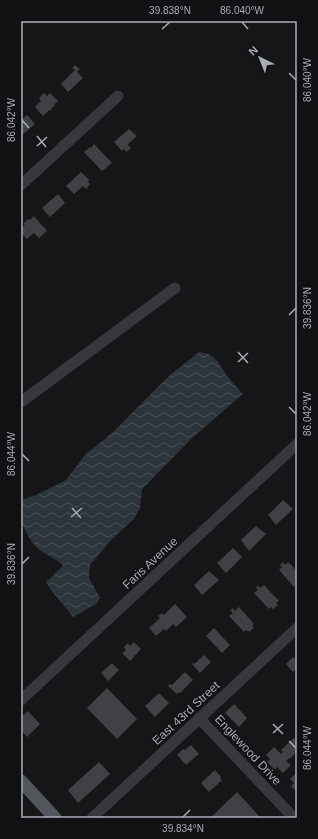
<svg xmlns="http://www.w3.org/2000/svg" width="318" height="839" font-family="Arial,sans-serif">
<defs>
<pattern id="water-waves" width="16" height="10" patternUnits="userSpaceOnUse"><rect width="16" height="10" fill="#2c353c"/><path d="M0 5q4-4 8 0t8 0" fill="none" stroke="#485056"/></pattern>
</defs>
<rect width="100%" height="100%" fill="#161618"/>
<path fill="url(#water-waves)" d="M199,352C218,354 218,365 229,378C233,383 238,389 243,394L192,438L149,482L142,489L140,508L134,519L111,540L90,565L89,578L100,598L96,604L73,617C64,604 53,595 46,582L63,566C56,558 52,558 44,553C33,546 28,536 22,524H21V500L36,495L66,480L85,455L112,433L169,376Z"/>
<g fill="#404145">
<polygon points="75,65 80,69 77,72 83,78 68,92 61,84 75,70 72,68"/>
<polygon points="44,93 47,96 50,93 58,101 54,104 55,105 51,109 51,110 50,111 49,110 43,116 35,107 41,101 39,98"/>
<polygon points="27,115 35,124 21,136 21,120"/>
<polygon points="129,129 137,136 128,144 128,145 131,148 126,152 124,149 122,151 114,142"/>
<polygon points="94,144 112,163 102,171 84,152 90,147 91,148"/>
<polygon points="81,172 89,180 88,182 90,184 86,189 83,186 74,194 66,186"/>
<polygon points="58,194 65,203 50,217 42,208"/>
<polygon points="34,216 47,231 39,238 34,233 27,239 21,233 21,229 25,225 23,224 28,219 30,220"/>
<polygon points="283,500 293,509 276,525 268,515"/>
<polygon points="256,526 266,534 249,551 241,540"/>
<polygon points="233,548 242,557 226,573 217,563"/>
<polygon points="283,562 285,565 288,562 297,571 297,585 296,584 294,587 279,570 282,567 280,565"/>
<polygon points="209,571 219,580 202,595 194,585"/>
<polygon points="258,585 260,588 264,585 279,601 276,603 278,605 273,609 271,607 269,609 254,593 258,590 256,588"/>
<polygon points="175,604 187,617 176,627 173,624 166,631 164,629 156,636 149,628 160,618 158,616 162,613 164,615"/>
<polygon points="239,607 254,624 252,626 254,628 249,632 246,630 244,632 229,616 233,613 230,610 233,608 235,611"/>
<polygon points="214,628 230,645 222,653 206,636"/>
<polygon points="134,642 141,649 130,661 122,653 126,650 124,647 128,643 130,646"/>
<polygon points="204,655 211,662 200,673 192,664 193,663 194,664"/>
<polygon points="293,657 295,659 297,658 297,668 293,672 286,664"/>
<polygon points="112,663 119,670 108,681 101,673"/>
<polygon points="185,672 193,680 183,690 181,693 180,692 177,694 168,686 170,684 172,685"/>
<polygon points="107,688 137,719 117,739 87,708"/>
<polygon points="159,693 169,703 155,717 145,706"/>
<polygon points="234,704 247,718 239,727 225,713"/>
<polygon points="28,711 40,724 27,737 21,730 21,717"/>
<polygon points="294,738 297,742 297,752 289,759 289,758 286,761 291,765 283,773 277,767 275,770 267,762 270,759 266,755 274,747 281,754 283,752 281,750"/>
<polygon points="191,745 199,754 186,765 177,755 183,749 185,750"/>
<polygon points="99,762 110,774 78,803 68,790"/>
<polygon points="215,770 221,777 220,778 222,780 209,792 201,783"/>
<polygon points="297,772 297,792 291,786 294,783 290,779"/>
<polygon points="237,792 261,818 210,818"/>
</g>
<g fill="none" stroke-linecap="round" stroke-linejoin="round">
<g stroke="#37383d" stroke-width="11">
<polyline points="21,185 118,96"/>
<polyline points="21,402 175,288"/>
<polyline points="21,700 297,444"/>
<polyline points="199,718 294,818"/>
<polyline points="92,818 297,628"/>
</g>
<polyline stroke="#53555c" stroke-width="13" points="21,781 55,818"/>
</g>
<path fill="none" stroke="#a8adb8" stroke-width="1.5" d="M242,22L248,29M162,29L170,22M289,73L296,80M22,120L29,128M37,136L46,147M37,146L47,137M289,315L296,308M238,352L248,363M238,362L248,353M289,407L296,414M22,454L29,461M72,508L81,518M71,517L82,508M22,564L29,557M273,724L283,734M273,733L283,724M289,741L296,748M183,817L190,810"/>
<g text-anchor="middle" dominant-baseline="central" stroke-width="3" stroke-linejoin="round" paint-order="stroke">
<g font-size="12" fill="#a8adb8" stroke="#111113">
<text transform="translate(150 563) rotate(-43)">Faris Avenue</text>
<text transform="translate(186 713) rotate(-43)">East 43rd Street</text>
<text transform="translate(248 750) rotate(47)">Englewood Drive</text>
</g>
</g>
<rect width="318" height="839" fill="none" stroke="#111113" stroke-width="44"/>
<g transform="translate(260 58) rotate(317)" stroke="#111113" stroke-width="3" paint-order="stroke">
<path d="M0-3L7 15L0 10L-7 15Z" fill="#a8adb8"/>
<text y="-6" font-size="11" font-weight="bold" text-anchor="middle" fill="#a8adb8">N</text>
</g>
<rect x="22" y="22" width="274" height="795" fill="none" stroke="#a8adb8" stroke-width="1.5"/>
<g font-size="10" text-anchor="middle" fill="#a8adb8">
<text x="170" y="14">39.838°N</text>
<text x="242" y="14">86.040°W</text>
<text transform="translate(307 80) rotate(-90)" y="4">86.040°W</text>
<text transform="translate(11 120) rotate(-90)" y="4">86.042°W</text>
<text transform="translate(307 308) rotate(-90)" y="4">39.836°N</text>
<text transform="translate(307 414) rotate(-90)" y="4">86.042°W</text>
<text transform="translate(11 454) rotate(-90)" y="4">86.044°W</text>
<text transform="translate(11 564) rotate(-90)" y="4">39.836°N</text>
<text transform="translate(307 748) rotate(-90)" y="4">86.044°W</text>
<text x="183" y="832">39.834°N</text>
</g>
</svg>
